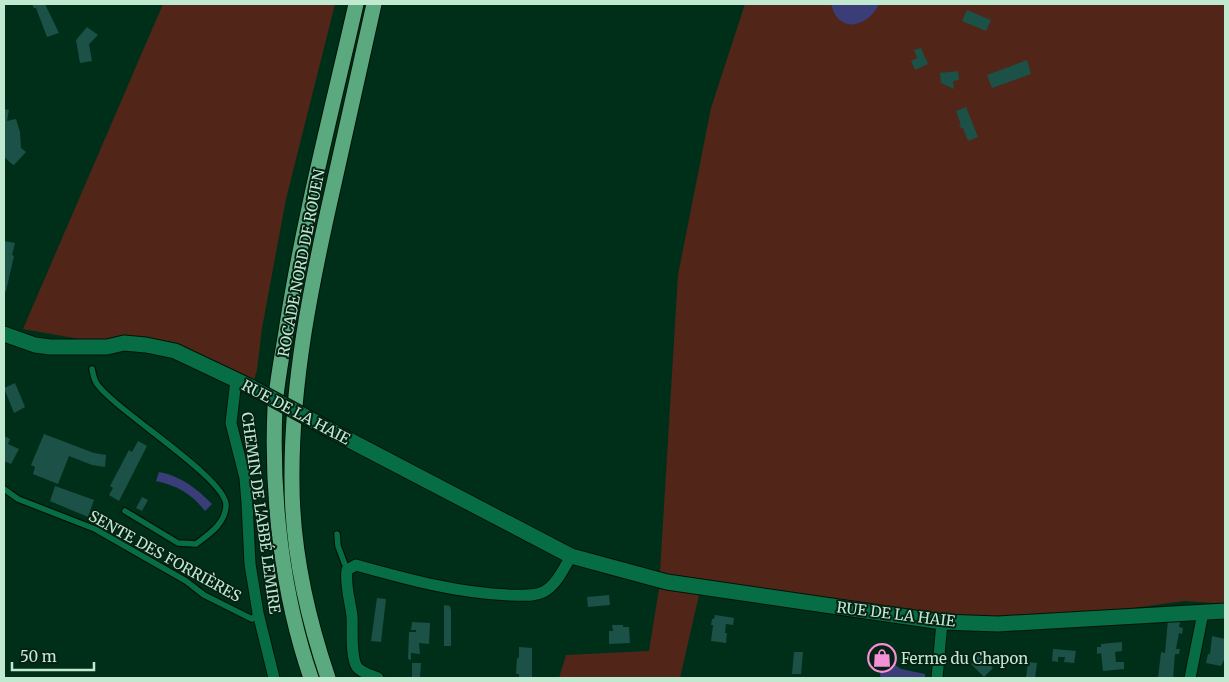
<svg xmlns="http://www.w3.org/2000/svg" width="1229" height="682" font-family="Merriweather,serif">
<rect width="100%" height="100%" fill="#002f19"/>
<g fill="#512619">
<polygon points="163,4 335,4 286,199 262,328 257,370 251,389 181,357 23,329"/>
<polygon points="745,4 1225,4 1225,604 1185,601 968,630 699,595 680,678 559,678 566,655 649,651 659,589 678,275 711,108"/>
</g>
<g fill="#3a3d78">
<path d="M831,4H879C874,17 855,31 841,21C835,17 833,10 831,4Z"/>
<path d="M159,472C181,476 196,488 212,504L205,511C192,494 176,485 156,481Z"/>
<polygon points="891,662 901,669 925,674 925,678 881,678 880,675 881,667"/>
</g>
<g fill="#1b5147">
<polygon points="32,4 45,4 59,33 47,37 36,8 34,8"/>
<polygon points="967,10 991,20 986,31 962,21"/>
<polygon points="87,27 98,35 89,44 92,61 80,63 76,40"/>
<polygon points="921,48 928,64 915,70 911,61 917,58 914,50"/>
<polygon points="1027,60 1031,74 992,88 987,75"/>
<polygon points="958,71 959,80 953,81 954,89 941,83 940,73"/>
<polygon points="966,107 978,137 968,141 963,128 961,128 959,125 961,125 956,111"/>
<polygon points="4,109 9,110 7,121 16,119 20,132 21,148 26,152 14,165 12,164 4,157"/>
<polygon points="4,241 15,243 12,255 14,256 6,291 4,292"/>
<polygon points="15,383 25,407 14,413 4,388"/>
<polygon points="44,434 94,453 106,455 105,467 92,465 69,456 58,484 33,474 35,467 31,465"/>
<polygon points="4,436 10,439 8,444 19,449 11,464 4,461"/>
<polygon points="138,441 147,446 119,501 109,495 113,488 110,486 129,450 132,452"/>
<polygon points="55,486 94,500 88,517 50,501"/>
<polygon points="142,497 148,500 142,511 136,508"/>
<polygon points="609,595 610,605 588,607 587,597"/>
<polygon points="377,598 386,599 381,642 371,641"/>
<polygon points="444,605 450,606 451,611 451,646 444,646"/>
<polygon points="715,615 734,618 733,625 726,624 725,633 727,633 726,643 711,641 713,625 711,625 712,619 714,619"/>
<polygon points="1181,618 1179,627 1183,628 1182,634 1179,633 1176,649 1180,649 1179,654 1175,654 1173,678 1158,678 1161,652 1165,653 1168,619"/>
<polygon points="412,622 430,623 429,644 419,643 420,654 411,653 411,660 408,659 409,632 416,632 416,630 411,630"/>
<polygon points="612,625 623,625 623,627 629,627 630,643 609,644 609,631 613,631"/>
<polygon points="1212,636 1225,639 1224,660 1221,666 1206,663 1208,654 1210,654"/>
<polygon points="1122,642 1122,651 1115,652 1116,662 1124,662 1124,669 1103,671 1101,653 1097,654 1097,647 1101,647 1101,644"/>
<polygon points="519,647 532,648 532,678 519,678 519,674 516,674 517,658 519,658"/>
<polygon points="890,648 893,654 880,661 877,654"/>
<polygon points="1053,649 1076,651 1074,663 1064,662 1065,657 1058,657 1058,662 1052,661"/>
<polygon points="794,652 803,652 801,674 792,674"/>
<polygon points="979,655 993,668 984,677 971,664"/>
<polygon points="1028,662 1037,663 1035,678 1026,678"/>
<polygon points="412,663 421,663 420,678 412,678"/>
</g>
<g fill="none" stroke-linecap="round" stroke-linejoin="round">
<defs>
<g id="lane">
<path d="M92,369C93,374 94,380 97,384C116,411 228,479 226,506C225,524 209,534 196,544L178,543L125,511"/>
<polyline points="4,489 18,499 95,529 186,581 204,595 252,619 258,613"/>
<polyline points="337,534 338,546 347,570"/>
</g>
<g id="street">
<polyline points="236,380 231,423 245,478 247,503 250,564 258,613 274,678"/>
<path d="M378,678C371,675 362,673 357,667C350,656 353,629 352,616C350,600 345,586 347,570L356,565C407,579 456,593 509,595C521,595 533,597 543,592C556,586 564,568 571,556"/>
<polyline points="937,678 942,622"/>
<polyline points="1190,678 1203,613"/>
</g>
<g id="secondary">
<polyline points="4,334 35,345 50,347 107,347 124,343 146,345 175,351 251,387"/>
<polyline points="330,430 571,556 667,582 942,622 998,624 1225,611"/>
</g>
<g id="highway">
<path d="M311,678C282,594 271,496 275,407C277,379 283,352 287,325C304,216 332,110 356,4"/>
<path d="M328,678C307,616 292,548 292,482C291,382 311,285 333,188C347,126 361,65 374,4"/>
</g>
</defs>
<use href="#lane" stroke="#001408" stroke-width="8"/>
<use href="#street" stroke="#001408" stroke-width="13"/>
<use href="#secondary" stroke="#001408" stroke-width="17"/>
<use href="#highway" stroke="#001408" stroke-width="17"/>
<use href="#lane" stroke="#076d44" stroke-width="5.5"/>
<use href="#street" stroke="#076d44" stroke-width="11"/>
<use href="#secondary" stroke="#076d44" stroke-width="15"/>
<use href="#highway" stroke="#5aa97f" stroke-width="15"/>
<defs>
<polyline id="secondary-bridge" points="251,387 330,430"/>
</defs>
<use href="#secondary-bridge" stroke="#001408" stroke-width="17" stroke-linecap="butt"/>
<use href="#secondary-bridge" stroke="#076d44" stroke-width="15"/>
</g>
<defs>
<symbol id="shop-ring" viewBox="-11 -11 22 22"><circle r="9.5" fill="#072214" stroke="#f391d6" stroke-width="1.5"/><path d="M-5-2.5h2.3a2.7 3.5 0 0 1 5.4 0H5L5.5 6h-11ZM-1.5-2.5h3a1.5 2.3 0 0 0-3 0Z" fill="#f391d6"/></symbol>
</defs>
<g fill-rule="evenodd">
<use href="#shop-ring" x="866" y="642" width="32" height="32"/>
</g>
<g text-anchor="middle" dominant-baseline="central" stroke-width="4" stroke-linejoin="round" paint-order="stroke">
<g font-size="15" fill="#c1e9d0" stroke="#072214">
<text transform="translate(301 263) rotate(-79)">ROCADE NORD DE ROUEN</text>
<text transform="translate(296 412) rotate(28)">RUE DE LA HAIE</text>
<text transform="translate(261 513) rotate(82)">CHEMIN DE L'ABBÉ LEMIRE</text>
<text transform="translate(165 556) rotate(29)">SENTE DES FORRIÈRES</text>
<text transform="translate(896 614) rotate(7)">RUE DE LA HAIE</text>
</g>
<g font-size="15" fill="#c1e9d0" stroke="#072214" text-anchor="start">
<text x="901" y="658">Ferme du Chapon</text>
</g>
</g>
<rect width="1229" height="682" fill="none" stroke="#c1e9d0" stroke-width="10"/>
<path d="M12 662v8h82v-8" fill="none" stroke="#c1e9d0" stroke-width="2.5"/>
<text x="20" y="662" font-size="15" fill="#c1e9d0" stroke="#072214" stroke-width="4" paint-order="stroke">50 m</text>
</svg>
